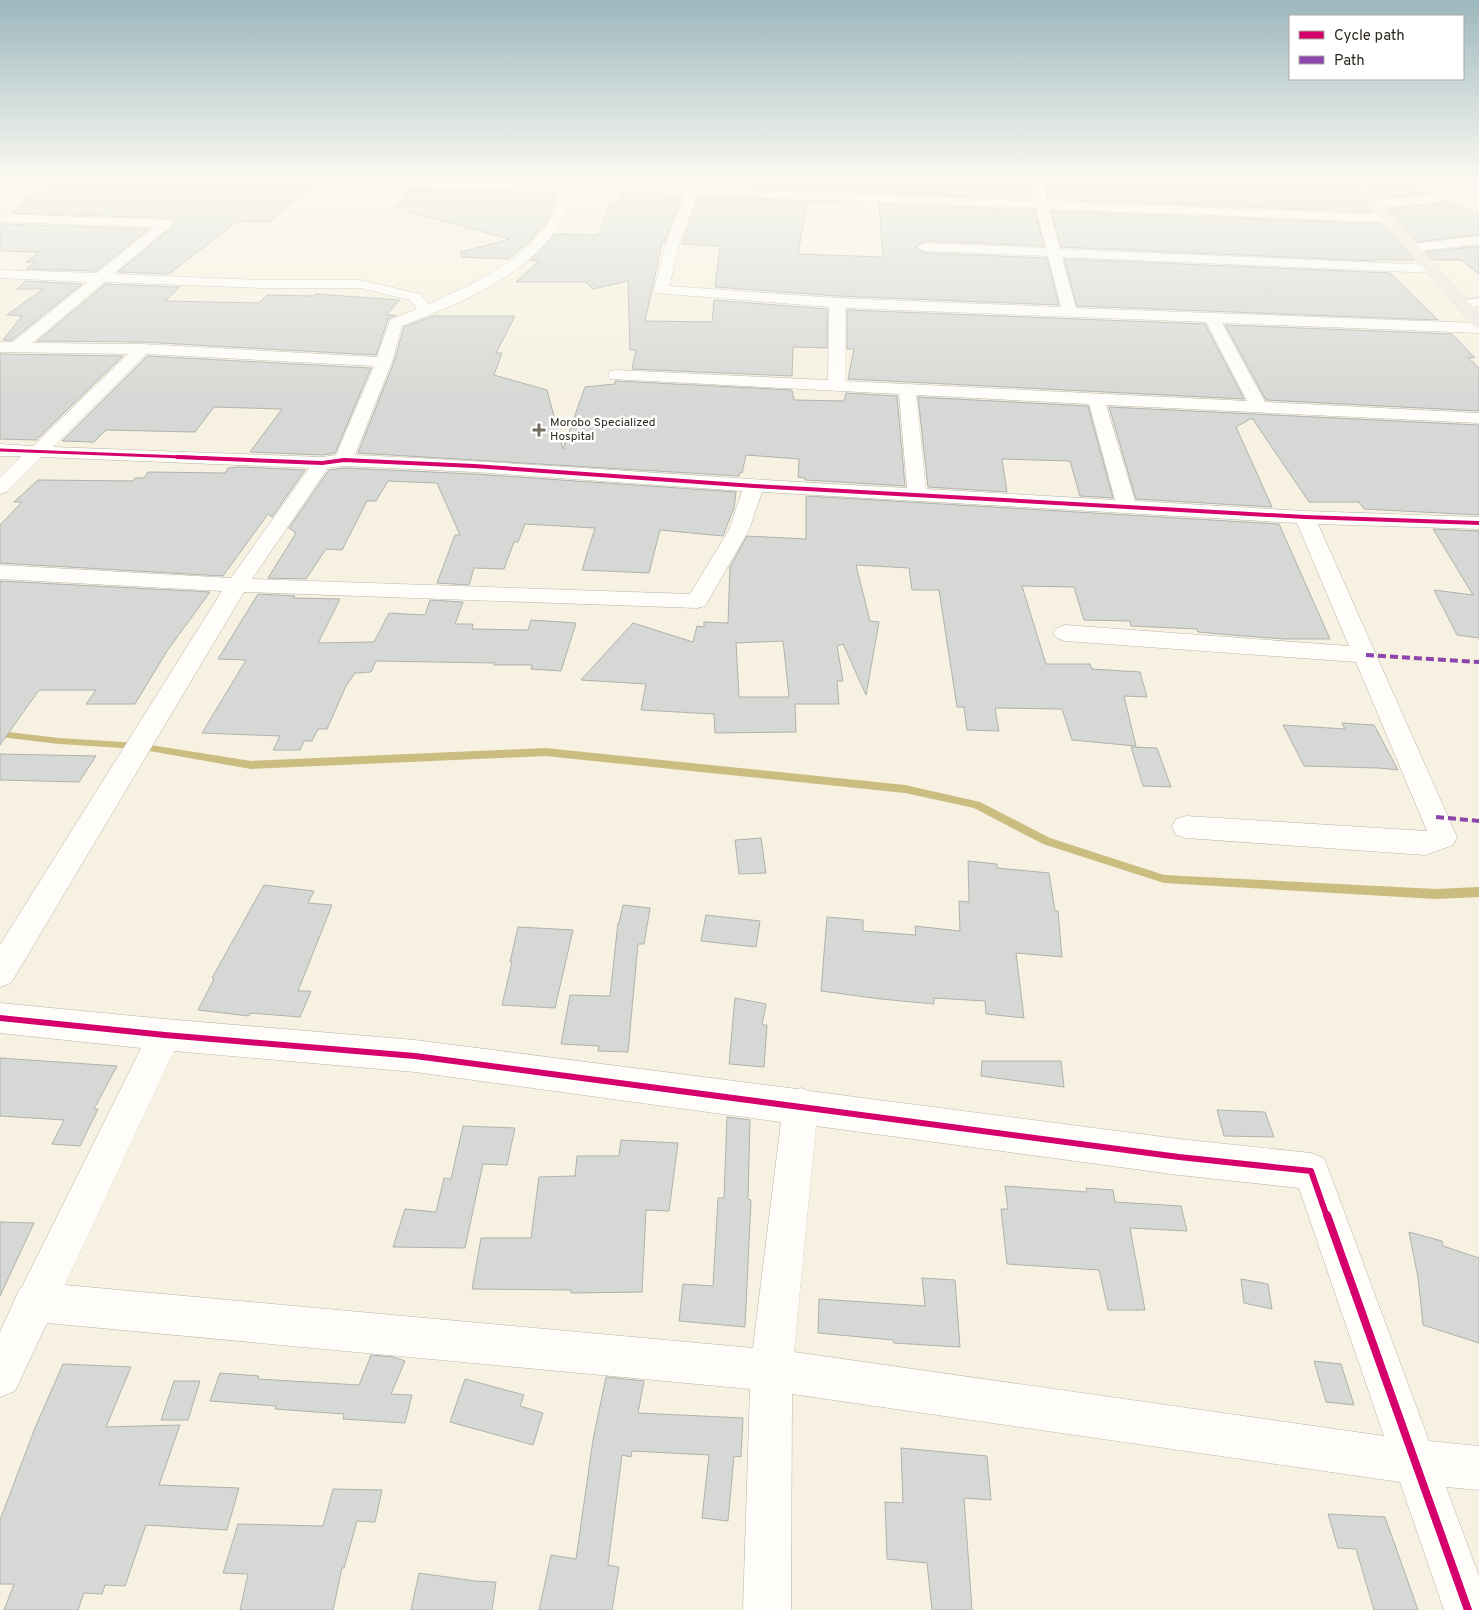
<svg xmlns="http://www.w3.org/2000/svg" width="1479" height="1610" font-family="Overpass,sans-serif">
<rect width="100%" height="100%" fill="#f6f1e0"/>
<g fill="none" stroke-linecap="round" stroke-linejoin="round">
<polygon fill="#cbbc80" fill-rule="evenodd" points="0,731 59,738 138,743 251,761 545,748 905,785 980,802 1050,838 1164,875 1436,889 1479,887 1479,897 1436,899 1164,883 1043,844 974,808 905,793 545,756 251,769 138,749 59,744 0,737"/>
</g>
<g fill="#d6d8d5" stroke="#b0b2ae" fill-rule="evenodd">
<polygon points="419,177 561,177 560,182"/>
<polygon points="761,177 1012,177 1013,179 1027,179 1032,199 703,186 705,181 760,183"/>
<polygon points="1078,177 1287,177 1289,180 1308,182 1349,182 1372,212 1048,199 1042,179 1079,179"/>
<polygon points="59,181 213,184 312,186 269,222 238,221 169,274 118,272 172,227 175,222 171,218 11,213 22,206 17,206"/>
<polygon points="1366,182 1403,183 1429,194 1378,198"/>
<polygon points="410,189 557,193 551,214 546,223 531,240 509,259 462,257 461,252 510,239 408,212 411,207 396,207"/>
<polygon points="622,194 682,196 664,243 662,243 645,321 712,322 714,300 827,309 827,348 793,347 792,376 632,369 636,350 630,350 628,281 593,289 586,282 516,282 539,261 530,260 555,234 598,235 611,203 619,203"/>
<polygon points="698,197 836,202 807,202 798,254 883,257 879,204 1035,210 1044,246 924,241 915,248 924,253 1047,258 1059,305 837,296 715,287 720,246 682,244"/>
<polygon points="1448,202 1479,215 1479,234 1417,242 1388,209"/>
<polygon points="1051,211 1382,224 1414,260 1375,260 1376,261 1061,247"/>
<polygon points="0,224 149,229 96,271 26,269 35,262 26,262 39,252 0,251"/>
<polygon points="1479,246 1479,274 1461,260 1433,260 1426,252"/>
<polygon points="1064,259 1390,273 1438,320 1077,306"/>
<polygon points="25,281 82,284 12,340 3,340 22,316 7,315 43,289 17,289"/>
<polygon points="105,284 180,287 165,301 259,303 267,295 313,296 316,294 400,300 386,315 396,315 388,319 376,355 142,342 37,341"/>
<polygon points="847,310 1205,324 1244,399 848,379 854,349 847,349"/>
<polygon points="433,316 515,316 496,353 502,353 494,375 547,390 563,449 585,387 615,384 615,381 792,390 794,400 844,401 846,393 897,396 905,486 805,480 805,478 798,477 799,459 746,455 742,473 739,473 739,476 358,453 394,362 404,327"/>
<polygon points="1225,325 1452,334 1475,358 1468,357 1479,368 1479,411 1266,400"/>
<polygon points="0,354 123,356 36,440 0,439"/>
<polygon points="147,356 371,368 335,453 322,455 250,452 282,409 214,407 195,432 106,430 94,442 62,441"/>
<polygon points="918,397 1088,406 1113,498 1080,496 1070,461 1002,459 1007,492 928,487"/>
<polygon points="1109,407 1479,425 1479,515 1364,509 1359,502 1309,502 1252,418 1236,427 1272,507 1136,499"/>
<polygon points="240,467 305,470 272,517 268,514 223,576 0,563 0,525 22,502 14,502 38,480 133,481 135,478 144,478 148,472 225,473 228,468"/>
<polygon points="344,468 474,474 736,492 734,508 723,536 660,530 649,573 582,570 595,528 525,524 518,542 514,542 504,569 474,568 469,585 437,583 455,535 460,535 437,483 388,481 376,501 367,501 342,550 326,549 306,579 268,578 296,533 289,528 329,470"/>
<path d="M806,496L1279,524L1330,639H1285L1231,635L1198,632L1197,629L1131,626L1130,621L1084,620L1074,587L1022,586L1046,664H1090L1092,669L1140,672L1147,697L1124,696L1136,746L1072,740L1062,709L995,708L999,731L967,730L964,707H957L939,590H912L909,568L856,565L870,621L879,622L866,695L843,644L837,646L843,681H837L839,704H795L796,732L715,733L714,714L641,710L646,684L581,680L633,623L693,642L697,626L704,627V622L728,623L730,567L747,536L806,539ZM783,641L789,697H739L736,643Z"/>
<polygon points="1433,529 1479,531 1479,638 1457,635 1434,590 1473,595"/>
<polygon points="0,581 210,592 167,651 135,704 86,704 96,690 39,690 0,745"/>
<polygon points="258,594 295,596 293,598 340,599 318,643 374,642 389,613 425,615 430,600 463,602 455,624 473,624 472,629 528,630 531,620 576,623 561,671 531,669 532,665 494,665 495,663 376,661 371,672 355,673 346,686 327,729 318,729 312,741 304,741 300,750 273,750 280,736 202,733 246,660 218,659"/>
<polygon points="1342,723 1374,725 1398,770 1378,768 1304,766 1283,725 1345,729"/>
<polygon points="1131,747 1157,748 1171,787 1143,786"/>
<polygon points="0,754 96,756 79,782 0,780"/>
<polygon points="761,838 766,873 739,874 735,840"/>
<polygon points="968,861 997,864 997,868 1049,873 1055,911 1058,911 1062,957 1016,953 1024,1018 986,1014 985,1001 934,998 934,1004 881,999 821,991 827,917 863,920 863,931 916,935 915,926 960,931 959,901 969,902"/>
<polygon points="264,885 314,891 308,903 332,905 298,991 311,991 300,1017 250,1013 249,1016 198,1010 214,979 212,978"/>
<polygon points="623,905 650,908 644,944 638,944 628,1052 598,1051 599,1046 561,1044 570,995 610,996 618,923 619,923"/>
<polygon points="706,915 760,921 756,947 701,941"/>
<polygon points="518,927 573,930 555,1008 502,1005 512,962 510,962"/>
<polygon points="735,998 766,1004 762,1025 767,1025 764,1067 729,1064"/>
<polygon points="0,1058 117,1066 94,1109 98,1109 80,1146 52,1144 64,1120 0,1116"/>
<polygon points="982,1061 1061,1061 1064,1087 981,1076"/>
<polygon points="1217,1110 1265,1112 1274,1137 1224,1136"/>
<polygon points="727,1117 750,1120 748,1199 751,1200 745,1327 679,1321 683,1284 713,1286 718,1198 724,1198"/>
<polygon points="463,1126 515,1128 507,1165 483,1164 465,1248 393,1247 405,1209 436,1212 444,1178 451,1179"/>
<polygon points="621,1140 678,1143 669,1211 646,1210 642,1292 571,1293 571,1290 472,1289 481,1238 531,1238 539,1177 575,1176 577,1156 619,1156"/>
<polygon points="1005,1186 1087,1192 1086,1188 1113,1190 1115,1202 1181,1206 1187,1231 1130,1228 1145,1310 1108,1310 1099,1270 1007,1264 1001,1209 1008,1209"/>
<polygon points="0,1222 34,1223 0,1296"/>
<polygon points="1409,1232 1442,1241 1443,1246 1479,1258 1479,1343 1423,1325 1418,1277"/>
<polygon points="922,1278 955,1280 960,1347 894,1343 893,1340 818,1333 819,1299 925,1306"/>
<polygon points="1241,1279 1268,1284 1272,1309 1244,1303"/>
<polygon points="371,1355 393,1357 405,1361 391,1394 412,1395 405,1423 343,1419 344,1414 275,1409 276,1406 210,1401 220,1373 259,1376 258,1379 359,1385"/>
<polygon points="1314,1361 1341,1364 1354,1405 1326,1402"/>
<polygon points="63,1364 131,1367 106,1427 180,1425 159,1485 239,1488 227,1530 146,1525 125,1586 105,1585 102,1594 84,1593 78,1610 4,1610 14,1584 0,1584 0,1520 35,1428"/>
<polygon points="606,1377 644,1381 638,1413 743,1418 741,1457 734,1456 728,1521 702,1518 709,1455 632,1451 631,1457 622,1455 608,1565 619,1567 612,1610 539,1610 551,1555 576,1559 593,1440"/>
<polygon points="465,1379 524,1395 520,1406 543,1413 533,1445 450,1422"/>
<polygon points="174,1381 200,1381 188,1420 161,1420"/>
<polygon points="901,1448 987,1456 991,1500 964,1498 972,1610 932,1610 927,1563 887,1559 885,1502 903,1503"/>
<polygon points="333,1489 382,1490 375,1522 357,1521 344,1568 342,1568 333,1610 240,1610 248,1574 223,1573 238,1524 323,1526"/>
<polygon points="1328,1514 1385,1517 1418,1610 1374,1610 1356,1549 1338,1548"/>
<polygon points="419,1573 475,1581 496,1582 492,1610 411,1610"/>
</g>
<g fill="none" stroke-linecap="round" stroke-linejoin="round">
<defs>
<g id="street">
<polygon points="0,177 11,177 0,184"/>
<path d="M181,177H320L688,187L692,177H704L700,188L1034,201L1028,177H1040L1047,201L1392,215L1393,218L1392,221L1387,222L1049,209L1060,249L1433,265L1438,266L1440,269L1438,272L1433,273L1062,257L1076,308L1479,323V333L1222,323L1265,402L1479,413V423L1106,405L1135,501L1305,511L1479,517V529L1318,524L1457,837L1453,845L1425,855L1186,838L1176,835L1172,827L1176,819L1186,816L1427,831L1356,662L1065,641L1057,638L1053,633L1057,628L1065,625L1349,646L1297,523L762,492L749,530L705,606L697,608L244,592L11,983L0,987V945L222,591L0,579V565L231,578L309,468L42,457L7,492L0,494V477L21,456H0V444L33,446L128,354L0,352V342H13L87,282L0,278V270L97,273L154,227L0,222V214L171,220L173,223L171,226L113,274L262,280H360L420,294L429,304C471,284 515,267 544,228C553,217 558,203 565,191L187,181ZM577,191L685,194L666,243L654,290L656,293L829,307L828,380L616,370L610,371L608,375L610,379L899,394L907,488C723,479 539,463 355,455L392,362L402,326C456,305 519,280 555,232C564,220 570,205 577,191ZM697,195L1036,208L1046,248L924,243L917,247L924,251L1048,256L1061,307L837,298L669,286L680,243ZM104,282L262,288H360L410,300L417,309L390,320L377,357L142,344L32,343ZM845,308L1206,322L1247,401L845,381ZM146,354L374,366L336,455L322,457L53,447ZM916,395L1089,404L1115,500L926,489ZM344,466L474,472L742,491L729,530L690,594L252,579L328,468Z"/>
<polygon points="1479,187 1479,195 1426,204 1374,208 1368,204 1374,200 1426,196"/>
<polygon points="1479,236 1479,244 1414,252 1407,248 1414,244"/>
<polygon points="1479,298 1479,306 1464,309 1459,307 1456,304 1459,301"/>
<path d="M0,1003L165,1019L415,1040L797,1089L801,1088L809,1091L1179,1139L1311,1153L1324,1158L1329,1171L1429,1441L1479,1446V1490L1446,1487L1479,1576V1610H1444L1400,1482L792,1394L791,1610H743L750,1389L47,1323L15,1391L0,1397V1332L20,1288L22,1287L141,1048L0,1033ZM174,1051L415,1072L781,1122L753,1348L65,1285ZM816,1126L1179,1175L1299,1188L1384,1436L794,1352Z"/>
</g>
<polygon id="primary" points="1347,177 1359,177 1378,201 1479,314 1479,328 1474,326 1370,207"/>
</defs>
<use href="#street" stroke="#b8b4a7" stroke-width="1"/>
<use href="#primary" stroke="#d1cfc6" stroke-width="1"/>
<use href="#street" fill="#fefdfa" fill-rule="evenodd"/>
<use href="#primary" fill="#ebe8e1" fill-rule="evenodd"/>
<polyline stroke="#8e44ad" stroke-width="3" stroke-dasharray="5.5 3" stroke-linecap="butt" points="1366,655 1374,655"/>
<g stroke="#8e44ad" stroke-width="4" stroke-dasharray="8 4" stroke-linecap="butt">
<polyline points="1366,655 1479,662"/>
<polyline points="1436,817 1479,821"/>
</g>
<defs>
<polyline id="cycleway-far3" points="0,450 208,458"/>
<polyline id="cycleway-far2" points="177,457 322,463 344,460 474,466 754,486 1305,517 1479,523"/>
<polyline id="cycleway-far1" points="0,1018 165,1035 415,1056 1179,1157 1311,1171 1327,1217"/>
<polyline id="cycleway" points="1327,1215 1468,1610"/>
</defs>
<use href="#cycleway-far3" stroke="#fff" stroke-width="5"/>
<use href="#cycleway-far2" stroke="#fff" stroke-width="6"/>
<use href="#cycleway-far1" stroke="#fff" stroke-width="9"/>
<use href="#cycleway" stroke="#fff" stroke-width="11"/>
<use href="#cycleway-far3" stroke="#d6006c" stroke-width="3"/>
<use href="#cycleway-far2" stroke="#d6006c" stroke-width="4"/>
<use href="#cycleway-far1" stroke="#d6006c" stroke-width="6"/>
<use href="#cycleway" stroke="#d6006c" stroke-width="8"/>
</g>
<linearGradient id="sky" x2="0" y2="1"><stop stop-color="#9cb7be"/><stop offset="0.44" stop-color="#fbf9f1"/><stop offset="1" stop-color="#fbf9f1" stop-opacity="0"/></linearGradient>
<rect width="1479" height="402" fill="url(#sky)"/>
<path fill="#726e60" stroke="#fff" stroke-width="2" d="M536.5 422.5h5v5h5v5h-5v5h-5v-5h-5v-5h5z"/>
<g text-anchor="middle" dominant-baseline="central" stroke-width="5" stroke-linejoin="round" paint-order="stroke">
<g font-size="12" fill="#2b271b" stroke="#fff" text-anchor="start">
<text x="550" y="423">Morobo Specialized<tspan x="550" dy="14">Hospital</tspan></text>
</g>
</g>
<rect x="1289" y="15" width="175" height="65" fill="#ffffff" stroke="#aaa9a4"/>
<rect x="1299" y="31" width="25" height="8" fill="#d6006c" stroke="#aaa9a4"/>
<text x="1334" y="40" font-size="15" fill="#2b271b">Cycle path</text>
<rect x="1299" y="56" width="25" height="8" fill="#8e44ad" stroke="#aaa9a4"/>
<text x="1334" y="65" font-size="15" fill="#2b271b">Path</text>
</svg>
